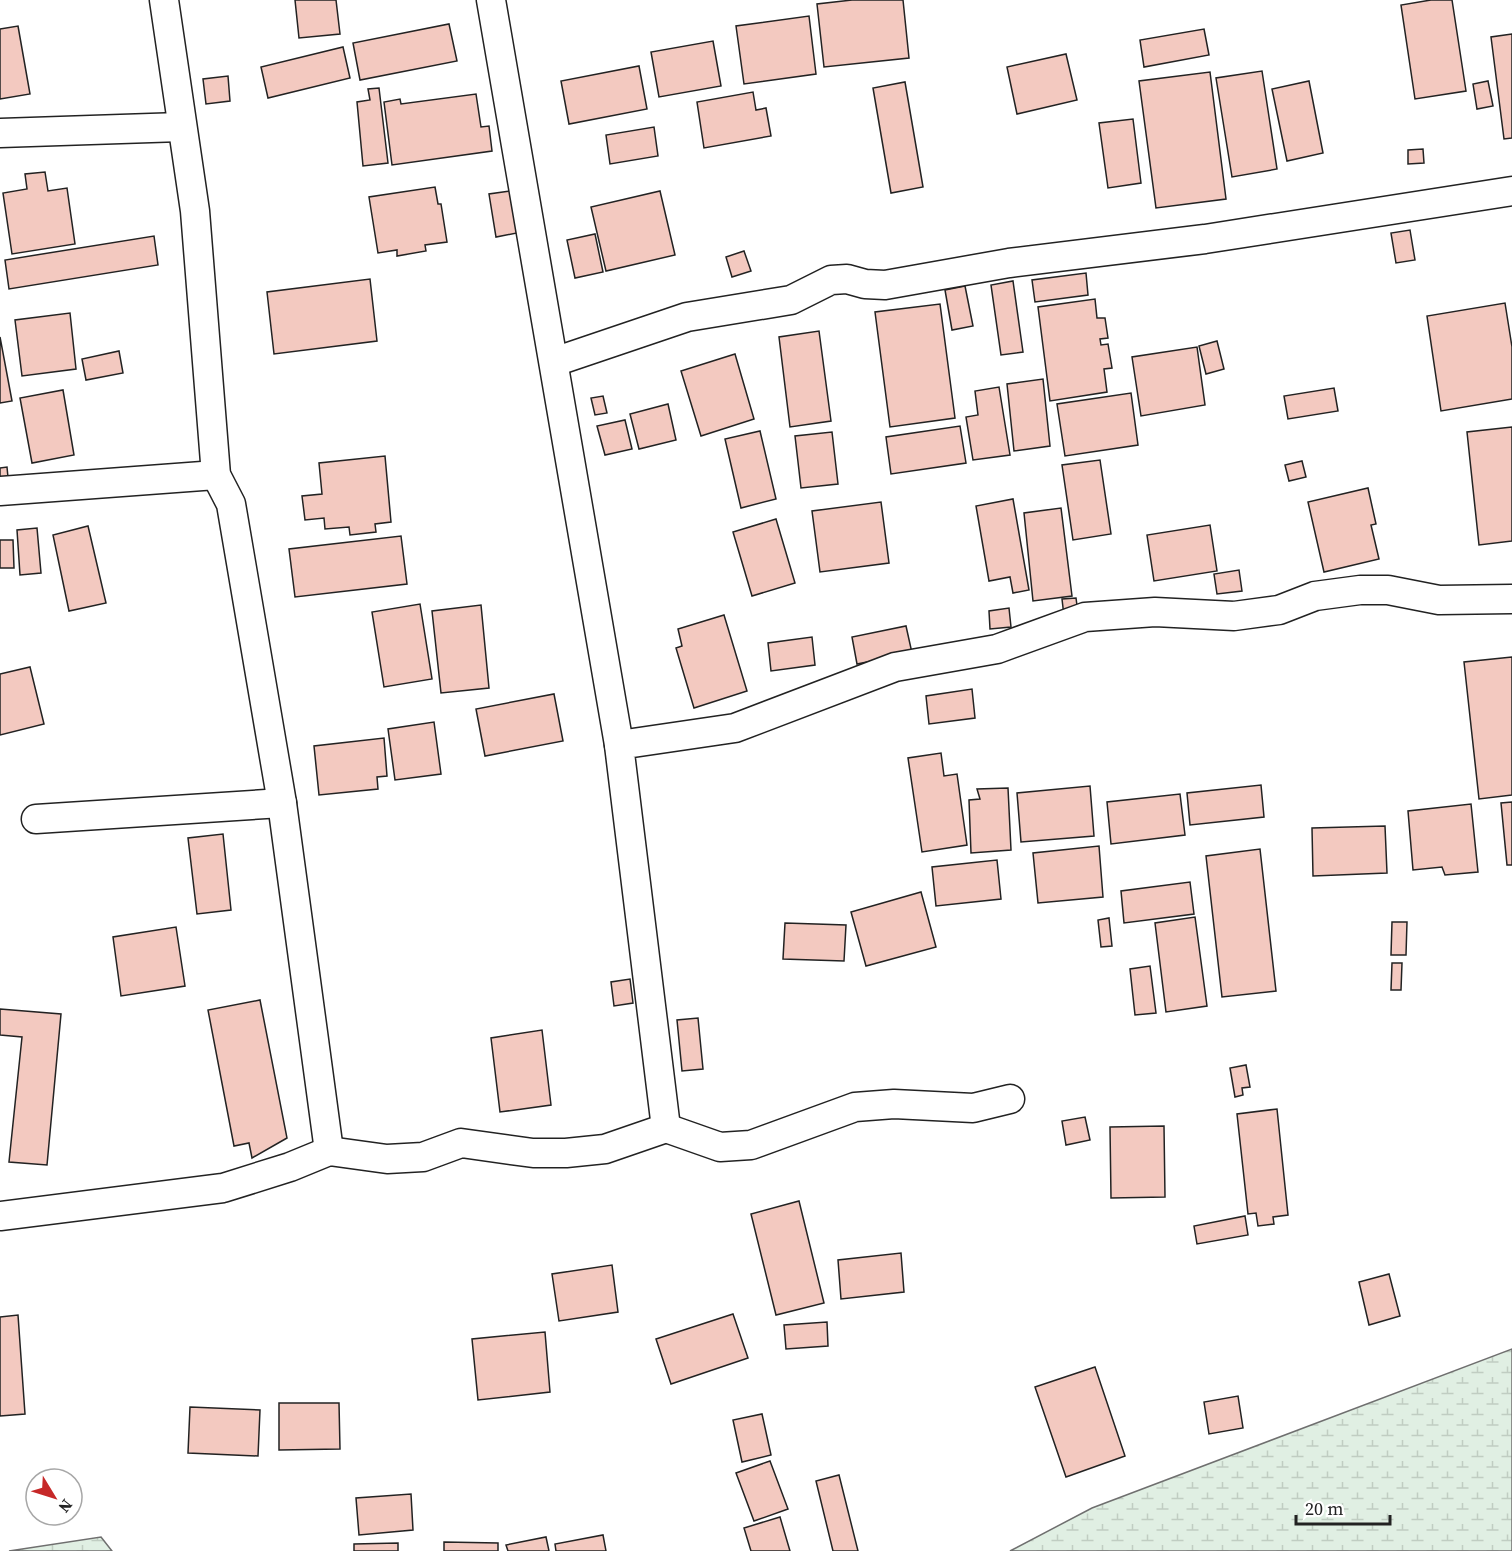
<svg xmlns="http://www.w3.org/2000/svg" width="1512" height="1551" font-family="'Source Serif 4',serif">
<defs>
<pattern id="wetland-marsh" width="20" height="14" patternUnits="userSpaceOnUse" patternTransform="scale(1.5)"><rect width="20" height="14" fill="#e0efe3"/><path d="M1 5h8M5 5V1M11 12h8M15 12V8" fill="none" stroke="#c0cdc2"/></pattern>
</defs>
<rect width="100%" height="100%" fill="#fff"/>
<g fill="url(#wetland-marsh)" stroke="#6f6f6f" stroke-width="1.5">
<polygon points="1512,1349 1512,1551 1010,1551 1092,1508"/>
<polygon points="101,1537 112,1551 9,1551"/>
</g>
<g fill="#f3c9c0" stroke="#222" stroke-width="1.5">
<polygon points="295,0 336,0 340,34 299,38"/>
<polygon points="852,0 903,0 909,58 824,67 817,4"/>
<polygon points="1431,0 1452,0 1466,91 1415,99 1401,5"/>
<polygon points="809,16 816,74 744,84 736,26"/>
<polygon points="449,24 457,61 360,80 353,43"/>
<polygon points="18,26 30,94 0,99 0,29"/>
<polygon points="1204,29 1209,55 1144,67 1140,40"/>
<polygon points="1512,34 1512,138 1504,139 1491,37"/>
<polygon points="713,41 721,86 659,97 651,52"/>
<polygon points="343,47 350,78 268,98 261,67"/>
<polygon points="1066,54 1077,100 1017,114 1007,67"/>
<polygon points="639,66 647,109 569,124 561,81"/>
<polygon points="1262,71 1277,169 1232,177 1216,78"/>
<polygon points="1210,72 1226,199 1156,208 1139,81"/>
<polygon points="228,76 230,101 206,104 203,79"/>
<polygon points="1309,81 1323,153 1287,161 1272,89"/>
<polygon points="1488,81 1493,106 1477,109 1473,84"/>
<polygon points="905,82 923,187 891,193 873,88"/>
<polygon points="379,88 388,163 363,166 357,102 370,100 368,89"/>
<polygon points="753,92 756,110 766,108 771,136 704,148 697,102"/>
<polygon points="476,94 481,127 489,126 492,151 392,165 384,102 400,99 401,104"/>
<polygon points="1133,119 1141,183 1108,188 1099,123"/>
<polygon points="654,127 658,156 610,164 606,135"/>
<polygon points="1423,149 1424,163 1408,164 1408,150"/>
<polygon points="45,172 48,191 67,188 75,244 12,254 3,193 27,189 25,174"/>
<polygon points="435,187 438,204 441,204 447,242 425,245 426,251 397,256 397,250 378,253 369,197"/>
<polygon points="510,191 517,233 496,237 489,194"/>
<polygon points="660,191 675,255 606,271 591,207"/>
<polygon points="1410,230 1415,260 1396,263 1391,233"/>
<polygon points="595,234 603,272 575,278 567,240"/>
<polygon points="154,236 158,265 9,289 5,260"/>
<polygon points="744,251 751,271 732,277 726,257"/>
<polygon points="1086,273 1088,295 1035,302 1032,280"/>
<polygon points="370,279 377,341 274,354 267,292"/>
<polygon points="1013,281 1023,352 1001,355 991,285"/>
<polygon points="965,286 973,326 952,330 945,290"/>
<polygon points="1095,299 1097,318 1105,318 1108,338 1100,339 1101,345 1108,344 1112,368 1104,369 1107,392 1050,401 1038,307"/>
<polygon points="1505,303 1512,347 1512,399 1441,411 1427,316"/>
<polygon points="940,304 955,418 890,427 875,312"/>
<polygon points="70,313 76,369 22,376 15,320"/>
<polygon points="819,331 831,421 790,427 779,337"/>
<polygon points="0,337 12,401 0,403"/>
<polygon points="1217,341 1224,369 1206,374 1199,346"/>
<polygon points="1197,347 1205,405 1141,416 1132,357"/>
<polygon points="119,351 123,373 86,380 82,359"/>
<polygon points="735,354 754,419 701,436 681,371"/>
<polygon points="1043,379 1050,446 1014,451 1007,384"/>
<polygon points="999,387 1010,455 973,460 966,417 978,415 975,391"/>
<polygon points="1334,388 1338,411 1288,419 1284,396"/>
<polygon points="63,390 74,455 32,463 20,398"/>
<polygon points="1131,393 1138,445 1065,456 1057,404"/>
<polygon points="603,396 607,413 595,415 591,398"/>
<polygon points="668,404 676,440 639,449 630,414"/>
<polygon points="625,420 632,449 605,455 597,426"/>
<polygon points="960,426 966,463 891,474 886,437"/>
<polygon points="1512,427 1512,541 1479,545 1467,432"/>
<polygon points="760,431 776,499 741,508 725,439"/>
<polygon points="832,432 838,484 801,488 795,436"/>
<polygon points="385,456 391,522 375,524 376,532 350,535 349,527 325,529 324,518 305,520 302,496 322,494 319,463"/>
<polygon points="1100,460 1111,534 1073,540 1062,465"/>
<polygon points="1302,461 1306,477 1289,481 1285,465"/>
<polygon points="7,467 9,488 0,489 0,468"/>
<polygon points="1368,488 1376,524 1371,525 1379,559 1324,572 1308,502"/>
<polygon points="1013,499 1029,590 1013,593 1010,577 989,581 976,506"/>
<polygon points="881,502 889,563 820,572 812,511"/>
<polygon points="1061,508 1072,596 1033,601 1024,513"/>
<polygon points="776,519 795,583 752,596 733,532"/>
<polygon points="1210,525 1217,571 1154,581 1147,535"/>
<polygon points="88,526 106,603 69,611 53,535"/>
<polygon points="37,528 41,573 20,575 17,530"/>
<polygon points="401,536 407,584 295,597 289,549"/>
<polygon points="0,540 13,540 14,568 0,568"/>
<polygon points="1239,570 1242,591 1217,594 1214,574"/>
<polygon points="1076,598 1078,613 1064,616 1062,599"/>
<polygon points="420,604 432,679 384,687 372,612"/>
<polygon points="481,605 489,688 441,693 432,611"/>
<polygon points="1009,608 1011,627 990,629 989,611"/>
<polygon points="724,615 747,691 694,708 676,648 682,646 678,629"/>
<polygon points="906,626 912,653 857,664 852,637"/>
<polygon points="812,637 815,665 771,671 768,643"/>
<polygon points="1512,657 1512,795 1479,799 1464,662"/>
<polygon points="30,667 44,724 0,735 0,674"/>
<polygon points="972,689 975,718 929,724 926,696"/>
<polygon points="554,694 563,741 485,756 476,709"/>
<polygon points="434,722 441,774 395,780 388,729"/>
<polygon points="384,738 387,776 377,777 378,789 319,795 314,746"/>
<polygon points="941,753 944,776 957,774 967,845 922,852 908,758"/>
<polygon points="1261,785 1264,817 1190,825 1187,793"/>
<polygon points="1090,786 1094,836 1021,842 1017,793"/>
<polygon points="1008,788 1011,850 971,853 969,800 980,799 977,789"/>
<polygon points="1180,794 1185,835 1111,844 1107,802"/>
<polygon points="1512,802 1512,865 1507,865 1501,803"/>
<polygon points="1471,804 1478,872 1445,875 1442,867 1413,870 1408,811"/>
<polygon points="1385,826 1387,873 1313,876 1312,828"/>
<polygon points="223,834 231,910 197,914 188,838"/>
<polygon points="1099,846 1103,897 1038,903 1033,853"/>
<polygon points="1260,849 1276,991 1222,997 1206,856"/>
<polygon points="997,860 1001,899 936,906 932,867"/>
<polygon points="1190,882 1194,914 1124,923 1121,891"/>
<polygon points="921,892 936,947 866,966 851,912"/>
<polygon points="1195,917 1207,1006 1166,1012 1155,923"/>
<polygon points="1109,918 1112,946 1101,947 1098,920"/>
<polygon points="1392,922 1407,922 1406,955 1391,955"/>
<polygon points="785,923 846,925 844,961 783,959"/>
<polygon points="176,927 185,986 121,996 113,937"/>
<polygon points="1392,963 1402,963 1401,990 1391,990"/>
<polygon points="1150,966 1156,1013 1135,1015 1130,969"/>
<polygon points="630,979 633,1003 614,1006 611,982"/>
<polygon points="260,1000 287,1138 252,1158 249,1143 234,1146 208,1010"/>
<polygon points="0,1009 61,1014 47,1165 9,1162 22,1037 0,1035"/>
<polygon points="698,1018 703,1069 682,1071 677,1020"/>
<polygon points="542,1030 551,1105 500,1112 491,1038"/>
<polygon points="1246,1065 1250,1087 1242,1088 1243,1095 1235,1097 1230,1068"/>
<polygon points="1277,1109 1288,1215 1273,1217 1274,1224 1258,1226 1256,1213 1248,1214 1237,1114"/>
<polygon points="1085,1117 1090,1140 1066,1145 1062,1121"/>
<polygon points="1164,1126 1165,1197 1111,1198 1110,1127"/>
<polygon points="799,1201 824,1303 776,1315 751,1214"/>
<polygon points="1245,1216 1248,1235 1197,1244 1194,1226"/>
<polygon points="901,1253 904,1292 841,1299 838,1260"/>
<polygon points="612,1265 618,1312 559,1321 552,1274"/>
<polygon points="1389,1274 1400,1316 1369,1325 1359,1282"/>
<polygon points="733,1314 748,1358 671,1384 656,1339"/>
<polygon points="18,1315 25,1414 0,1416 0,1317"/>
<polygon points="827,1322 828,1346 786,1349 784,1325"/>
<polygon points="545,1332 550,1392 478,1400 472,1339"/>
<polygon points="1095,1367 1125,1456 1066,1477 1035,1387"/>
<polygon points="1238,1396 1243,1428 1209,1434 1204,1402"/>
<polygon points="279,1403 339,1403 340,1449 279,1450"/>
<polygon points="190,1407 260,1410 258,1456 188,1453"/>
<polygon points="762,1414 771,1455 742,1462 733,1420"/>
<polygon points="770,1461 788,1509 754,1521 736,1473"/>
<polygon points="839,1475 858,1551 833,1551 816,1481"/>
<polygon points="411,1494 413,1530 359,1535 356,1498"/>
<polygon points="780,1517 790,1551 751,1551 744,1528"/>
<polygon points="603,1535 606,1551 556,1551 555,1544"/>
<polygon points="546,1537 549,1551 508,1551 506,1545"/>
<polygon points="444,1542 498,1543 498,1551 444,1551"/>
<polygon points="398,1543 398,1551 354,1551 354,1544"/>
</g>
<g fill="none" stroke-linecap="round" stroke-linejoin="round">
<defs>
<g id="minor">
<polyline points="164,0 195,211 216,475 231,504 282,803 329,1151"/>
<polyline points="491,0 619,745"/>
<polyline points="0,133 181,127"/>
<polyline points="554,362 687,317 791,300 831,280 847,279 865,284 885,285 1009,263 1205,239 1512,191"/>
<polyline points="0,491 216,475"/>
<polyline points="36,819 282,803"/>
<polyline points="666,1128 720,1147 751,1145 855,1107 894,1104 973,1108 1010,1099"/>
<polyline points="0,1216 223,1188 290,1167 329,1151 387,1159 423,1157 461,1143 533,1153 566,1153 605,1149 666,1128 619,745 735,728 895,667 997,649 1085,617 1155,612 1234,616 1279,610 1315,596 1360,590 1388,590 1439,600 1512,599"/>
</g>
</defs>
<use href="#minor" stroke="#222" stroke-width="31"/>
<use href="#minor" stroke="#fff" stroke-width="28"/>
</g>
<g transform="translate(54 1497) rotate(128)"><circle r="28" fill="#ffffff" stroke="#a7a7a7" stroke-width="1.5"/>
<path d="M0-4.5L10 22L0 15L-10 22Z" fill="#c62828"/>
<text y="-9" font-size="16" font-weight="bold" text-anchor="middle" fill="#222222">N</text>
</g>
<path d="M1296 1515v9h94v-9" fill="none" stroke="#222222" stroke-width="3"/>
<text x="1305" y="1515" font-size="18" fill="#222222" stroke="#ffffff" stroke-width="4.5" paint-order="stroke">20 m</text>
</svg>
